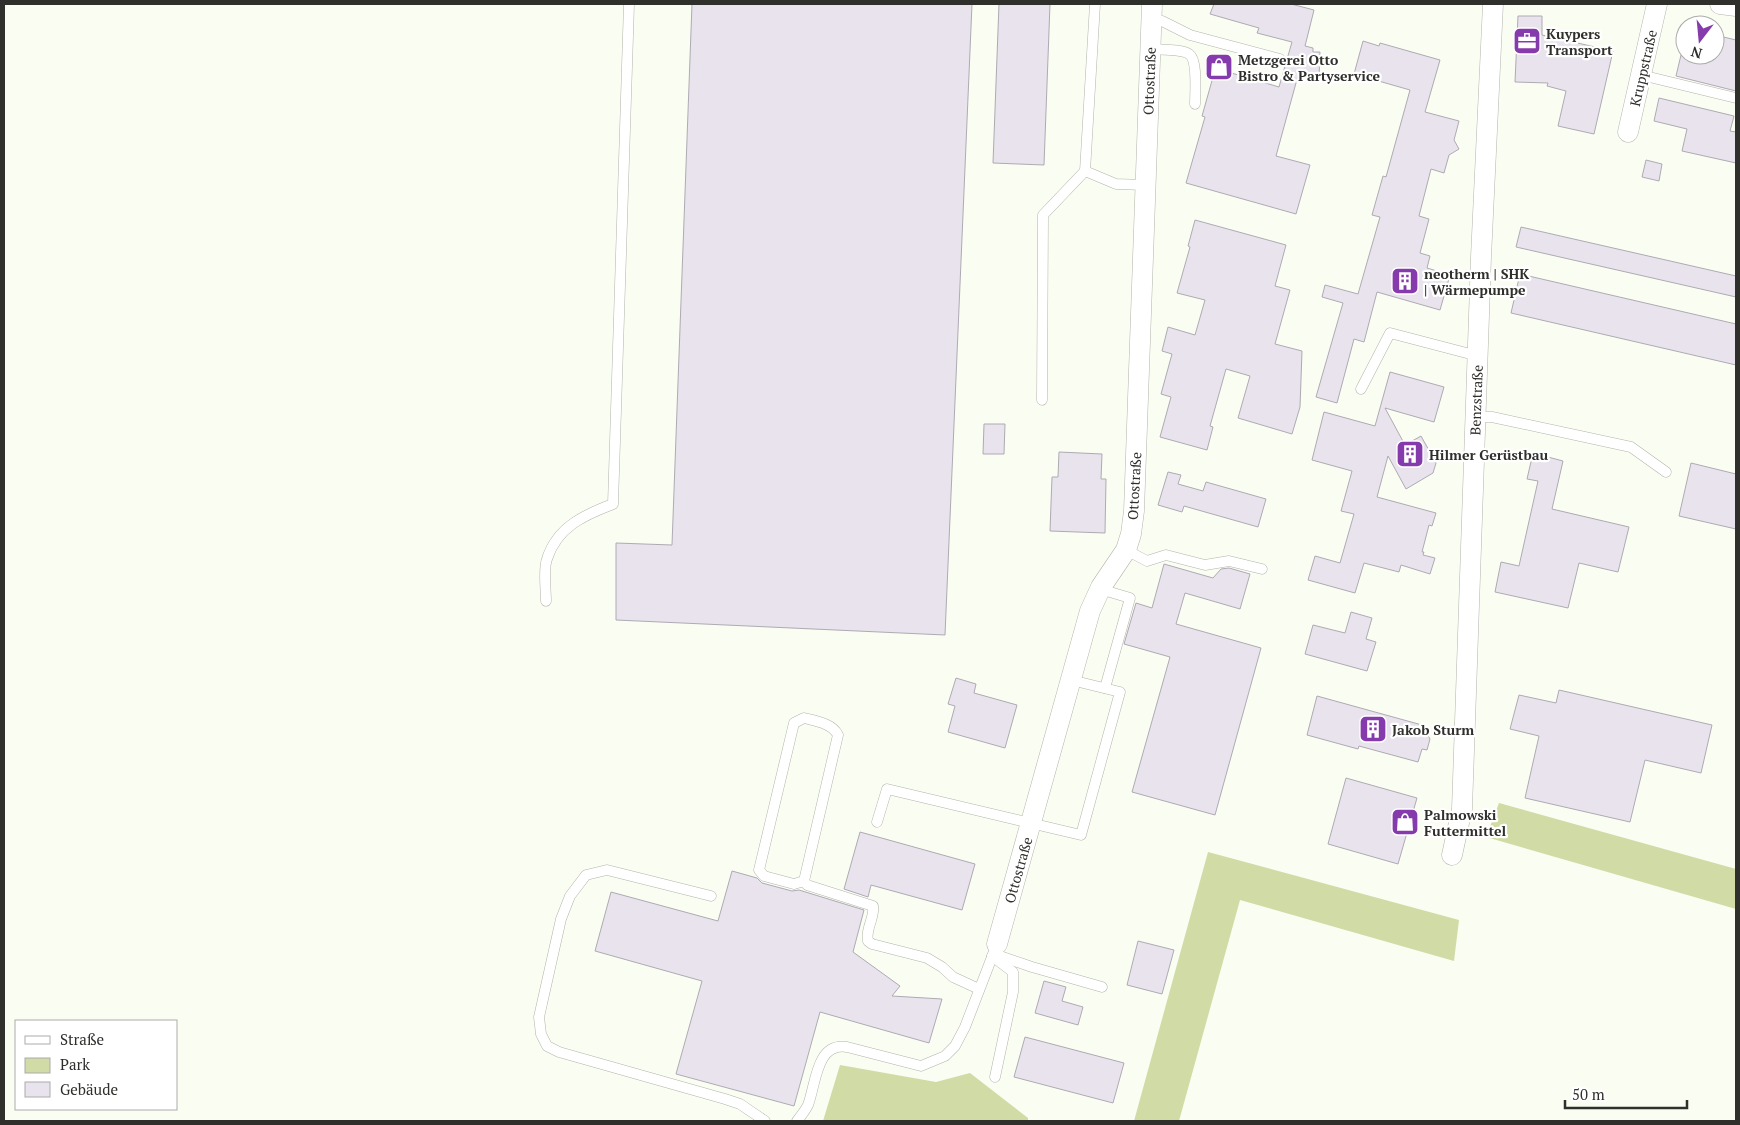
<svg xmlns="http://www.w3.org/2000/svg" width="1740" height="1125" font-family="'PT Serif',serif">
<rect width="100%" height="100%" fill="#fafdf2"/>
<g fill="#d0dba5">
<polygon points="1499,803 1736,869 1736,909 1486,837"/>
<polygon points="1208,852 1459,920 1454,961 1240,900 1179,1121 1134,1121"/>
<polygon points="840,1065 936,1082 970,1073 1028,1118 1028,1121 823,1121"/>
</g>
<g fill="#e8e3ec" stroke="#afaab3">
<polygon points="692,4 972,4 945,635 616,620 616,543 672,545"/>
<polygon points="999,4 1050,4 1044,165 993,163"/>
<polygon points="1214,4 1291,4 1314,10 1305,46 1313,48 1313,52 1320,52 1319,78 1299,72 1276,156 1310,165 1296,214 1186,183 1205,117 1202,116 1213,77 1207,75 1210,63 1215,60 1230,64 1228,72 1279,87 1292,42 1257,33 1259,28 1210,14"/>
<polygon points="1518,16 1542,16 1542,35 1613,51 1594,134 1558,126 1566,91 1547,86 1548,83 1515,82"/>
<polygon points="1715,35 1736,40 1736,91 1676,76 1681,55 1715,55"/>
<polygon points="1363,41 1379,46 1380,43 1440,60 1425,112 1459,121 1454,140 1459,149 1449,155 1444,173 1431,169 1419,216 1429,219 1420,253 1430,256 1427,268 1450,275 1440,310 1377,292 1364,342 1354,339 1337,403 1316,397 1343,303 1322,297 1325,285 1358,294 1380,217 1372,215 1383,176 1386,177 1410,90 1354,74"/>
<polygon points="1659,98 1734,116 1730,131 1736,132 1736,163 1682,151 1687,129 1654,121"/>
<polygon points="1646,160 1662,164 1659,181 1642,177"/>
<polygon points="1195,220 1286,245 1275,286 1290,290 1275,344 1302,351 1300,407 1292,434 1238,418 1250,376 1226,369 1210,426 1213,427 1207,450 1160,437 1171,397 1161,394 1172,354 1162,351 1168,327 1195,335 1205,300 1177,293 1190,247 1188,246"/>
<polygon points="1521,227 1736,276 1736,297 1516,247"/>
<polygon points="1520,274 1736,324 1736,365 1511,313"/>
<polygon points="1390,372 1444,387 1434,422 1385,408 1405,445 1421,436 1436,463 1433,473 1406,489 1388,456 1377,497 1436,513 1432,526 1429,525 1422,552 1424,552 1423,555 1435,558 1430,574 1401,565 1399,572 1364,563 1355,593 1308,580 1315,556 1340,563 1354,514 1341,511 1352,471 1312,460 1324,412 1375,426"/>
<polygon points="984,424 1005,424 1004,454 983,454"/>
<polygon points="1059,452 1102,454 1101,479 1106,479 1105,533 1050,531 1052,477 1058,477"/>
<polygon points="1533,453 1563,461 1552,509 1629,527 1618,572 1579,563 1568,608 1495,592 1501,562 1519,566 1538,481 1527,479"/>
<polygon points="1691,463 1736,474 1736,529 1679,516"/>
<polygon points="1168,472 1181,475 1178,484 1203,491 1206,482 1266,499 1258,527 1184,506 1182,512 1158,505"/>
<polygon points="1164,564 1213,578 1221,569 1229,568 1250,574 1240,609 1185,593 1176,624 1261,648 1215,815 1132,792 1170,657 1124,644 1136,603 1152,608"/>
<polygon points="1351,612 1372,618 1366,639 1376,642 1367,671 1305,654 1313,625 1345,633"/>
<polygon points="956,678 976,684 974,693 1017,705 1005,748 948,732 955,706 948,704"/>
<polygon points="1559,690 1712,725 1701,773 1645,760 1630,822 1525,798 1539,736 1510,729 1519,695 1556,703"/>
<polygon points="1317,696 1422,725 1430,739 1427,750 1422,749 1418,762 1359,746 1358,749 1307,735"/>
<polygon points="1346,778 1417,798 1398,864 1328,844"/>
<polygon points="860,832 975,864 962,910 871,885 868,897 844,889"/>
<polygon points="732,871 757,878 762,883 792,891 799,890 864,910 853,952 900,986 892,996 942,999 929,1043 820,1012 794,1106 676,1074 702,981 595,951 611,892 718,921"/>
<polygon points="1138,941 1174,950 1162,994 1127,985"/>
<polygon points="1044,981 1066,987 1062,1001 1083,1007 1078,1025 1035,1013"/>
<polygon points="1025,1037 1124,1063 1113,1103 1014,1077"/>
</g>
<g fill="none" stroke-linecap="round" stroke-linejoin="round">
<defs>
<g id="lane">
<polyline points="1095,4 1085,171 1116,184 1145,185"/>
<polyline points="1152,20 1162,21 1190,35 1280,59"/>
<path d="M1150,49C1160,50 1182,49 1189,54C1198,60 1195,94 1195,104"/>
<polyline points="1641,75 1736,98"/>
<polyline points="1361,389 1390,333 1478,356"/>
<polyline points="1042,400 1043,215 1085,171"/>
<polyline points="1476,417 1492,417 1631,447 1666,472"/>
<polyline points="1126,550 1147,561 1166,555 1205,565 1229,561 1262,569"/>
<polyline points="1100,589 1130,598 1105,688"/>
<path d="M546,601C546,590 543,569 547,559C557,527 584,515 613,504L629,4"/>
<polyline points="877,822 887,789 1081,835 1120,692 1071,680"/>
<path d="M804,881L794,884L764,876L759,870L794,723L804,718C815,721 832,723 838,735L804,881L807,885L873,906C875,918 865,929 868,941L872,944L927,958L942,967L953,977L979,989"/>
<polyline points="711,896 607,870 586,875 570,896 561,919 539,1017 541,1034 547,1046 559,1052 725,1099 740,1104 765,1121"/>
<polyline points="994,954 1032,967 1102,987"/>
<polyline points="992,956 1013,972 1013,992 995,1077"/>
<path d="M797,1121C801,1116 805,1111 808,1105C816,1084 816,1042 847,1047L921,1066L945,1056L955,1046L965,1027L997,944"/>
</g>
<g id="street">
<polyline points="1720,4 1736,6"/>
<polyline points="1628,132 1657,4"/>
<polyline points="1452,855 1462,809 1481,257 1493,4"/>
<polyline points="997,944 1090,611 1101,587 1126,550 1131,534 1134,511 1152,4"/>
</g>
</defs>
<use href="#lane" stroke="#b2b4ab" stroke-width="11"/>
<use href="#street" stroke="#b2b4ab" stroke-width="21"/>
<use href="#lane" stroke="#fff" stroke-width="10"/>
<use href="#street" stroke="#fff" stroke-width="20"/>
</g>
<defs>
<symbol id="office-square" viewBox="-11 -11 22 22"><rect x="-9" y="-9" width="18" height="18" rx="4" fill="#863bad" stroke="#fff"/><path d="M-6-3h4V-5.5h4V-3h4V5H-6ZM-1-4.5V-3h2v-1.5ZM-6 0V1H6V0Z" fill="#fff"/></symbol>
<symbol id="shop-square" viewBox="-11 -11 22 22"><rect x="-9" y="-9" width="18" height="18" rx="4" fill="#863bad" stroke="#fff"/><path d="M-5-2.5h2.3a2.7 3.5 0 0 1 5.4 0H5L5.5 6h-11ZM-1.5-2.5h3a1.5 2.3 0 0 0-3 0Z" fill="#fff"/></symbol>
<symbol id="building-square" viewBox="-11 -11 22 22"><rect x="-9" y="-9" width="18" height="18" rx="4" fill="#863bad" stroke="#fff"/><path d="M-4-6H4V6H1V3H-1V6H-4ZM-2.5-4.3h1.7v1.8h-1.7ZM.8-4.3h1.7v1.8H.8ZM-2.5-1h1.7V.8h-1.7ZM.8-1h1.7V.8H.8Z" fill="#fff"/></symbol>
</defs>
<g fill-rule="evenodd">
<use href="#office-square" x="1511" y="25" width="32" height="32"/>
<use href="#shop-square" x="1203" y="51" width="32" height="32"/>
<use href="#building-square" x="1389" y="265" width="32" height="32"/>
<use href="#building-square" x="1394" y="438" width="32" height="32"/>
<use href="#building-square" x="1357" y="713" width="32" height="32"/>
<use href="#shop-square" x="1389" y="806" width="32" height="32"/>
</g>
<g text-anchor="middle" dominant-baseline="central" stroke-width="4.5" stroke-linejoin="round" paint-order="stroke">
<g font-size="14" font-weight="bold" fill="#2f302c" stroke="#fff" text-anchor="start">
<text x="1546" y="33">Kuypers<tspan x="1546" dy="16">Transport</tspan></text>
<text x="1238" y="59">Metzgerei Otto<tspan x="1238" dy="16">Bistro &amp; Partyservice</tspan></text>
<text x="1424" y="273">neotherm | SHK<tspan x="1424" dy="16">| Wärmepumpe</tspan></text>
<text x="1429" y="454">Hilmer Gerüstbau</text>
<text x="1392" y="729">Jakob Sturm</text>
<text x="1424" y="814">Palmowski<tspan x="1424" dy="16">Futtermittel</tspan></text>
</g>
<g font-size="14" fill="#2f302c" stroke="#fff">
<text transform="translate(1643 68) rotate(-77)">Kruppstraße</text>
<text transform="translate(1149 81) rotate(-88)">Ottostraße</text>
<text transform="translate(1476 400) rotate(-88)">Benzstraße</text>
<text transform="translate(1134 486) rotate(-87)">Ottostraße</text>
<text transform="translate(1018 870) rotate(-74)">Ottostraße</text>
</g>
</g>
<rect width="1740" height="1125" fill="none" stroke="#2f302c" stroke-width="10"/>
<rect x="15" y="1020" width="162" height="90" fill="#ffffff" stroke="#acacab"/>
<rect x="25" y="1036" width="25" height="8" fill="#ffffff" stroke="#acacab"/>
<text x="60" y="1045" font-size="15" fill="#2f302c">Straße</text>
<rect x="25" y="1058" width="25" height="15" fill="#d0dba5" stroke="#acacab"/>
<text x="60" y="1070" font-size="15" fill="#2f302c">Park</text>
<rect x="25" y="1082" width="25" height="15" fill="#e8e3ec" stroke="#acacab"/>
<text x="60" y="1095" font-size="15" fill="#2f302c">Gebäude</text>
<g transform="translate(1700 40) rotate(196)"><circle r="24" fill="#ffffff" stroke="#acacab"/>
<path d="M0-4L9 19L0 12L-9 19Z" fill="#863bad"/>
<text y="-8" font-size="14" font-weight="bold" text-anchor="middle" fill="#2f302c">N</text>
</g>
<path d="M1565 1100v8h122v-8" fill="none" stroke="#2f302c" stroke-width="2.5"/>
<text x="1572" y="1100" font-size="15" fill="#2f302c" stroke="#ffffff" stroke-width="4" paint-order="stroke">50 m</text>
</svg>
